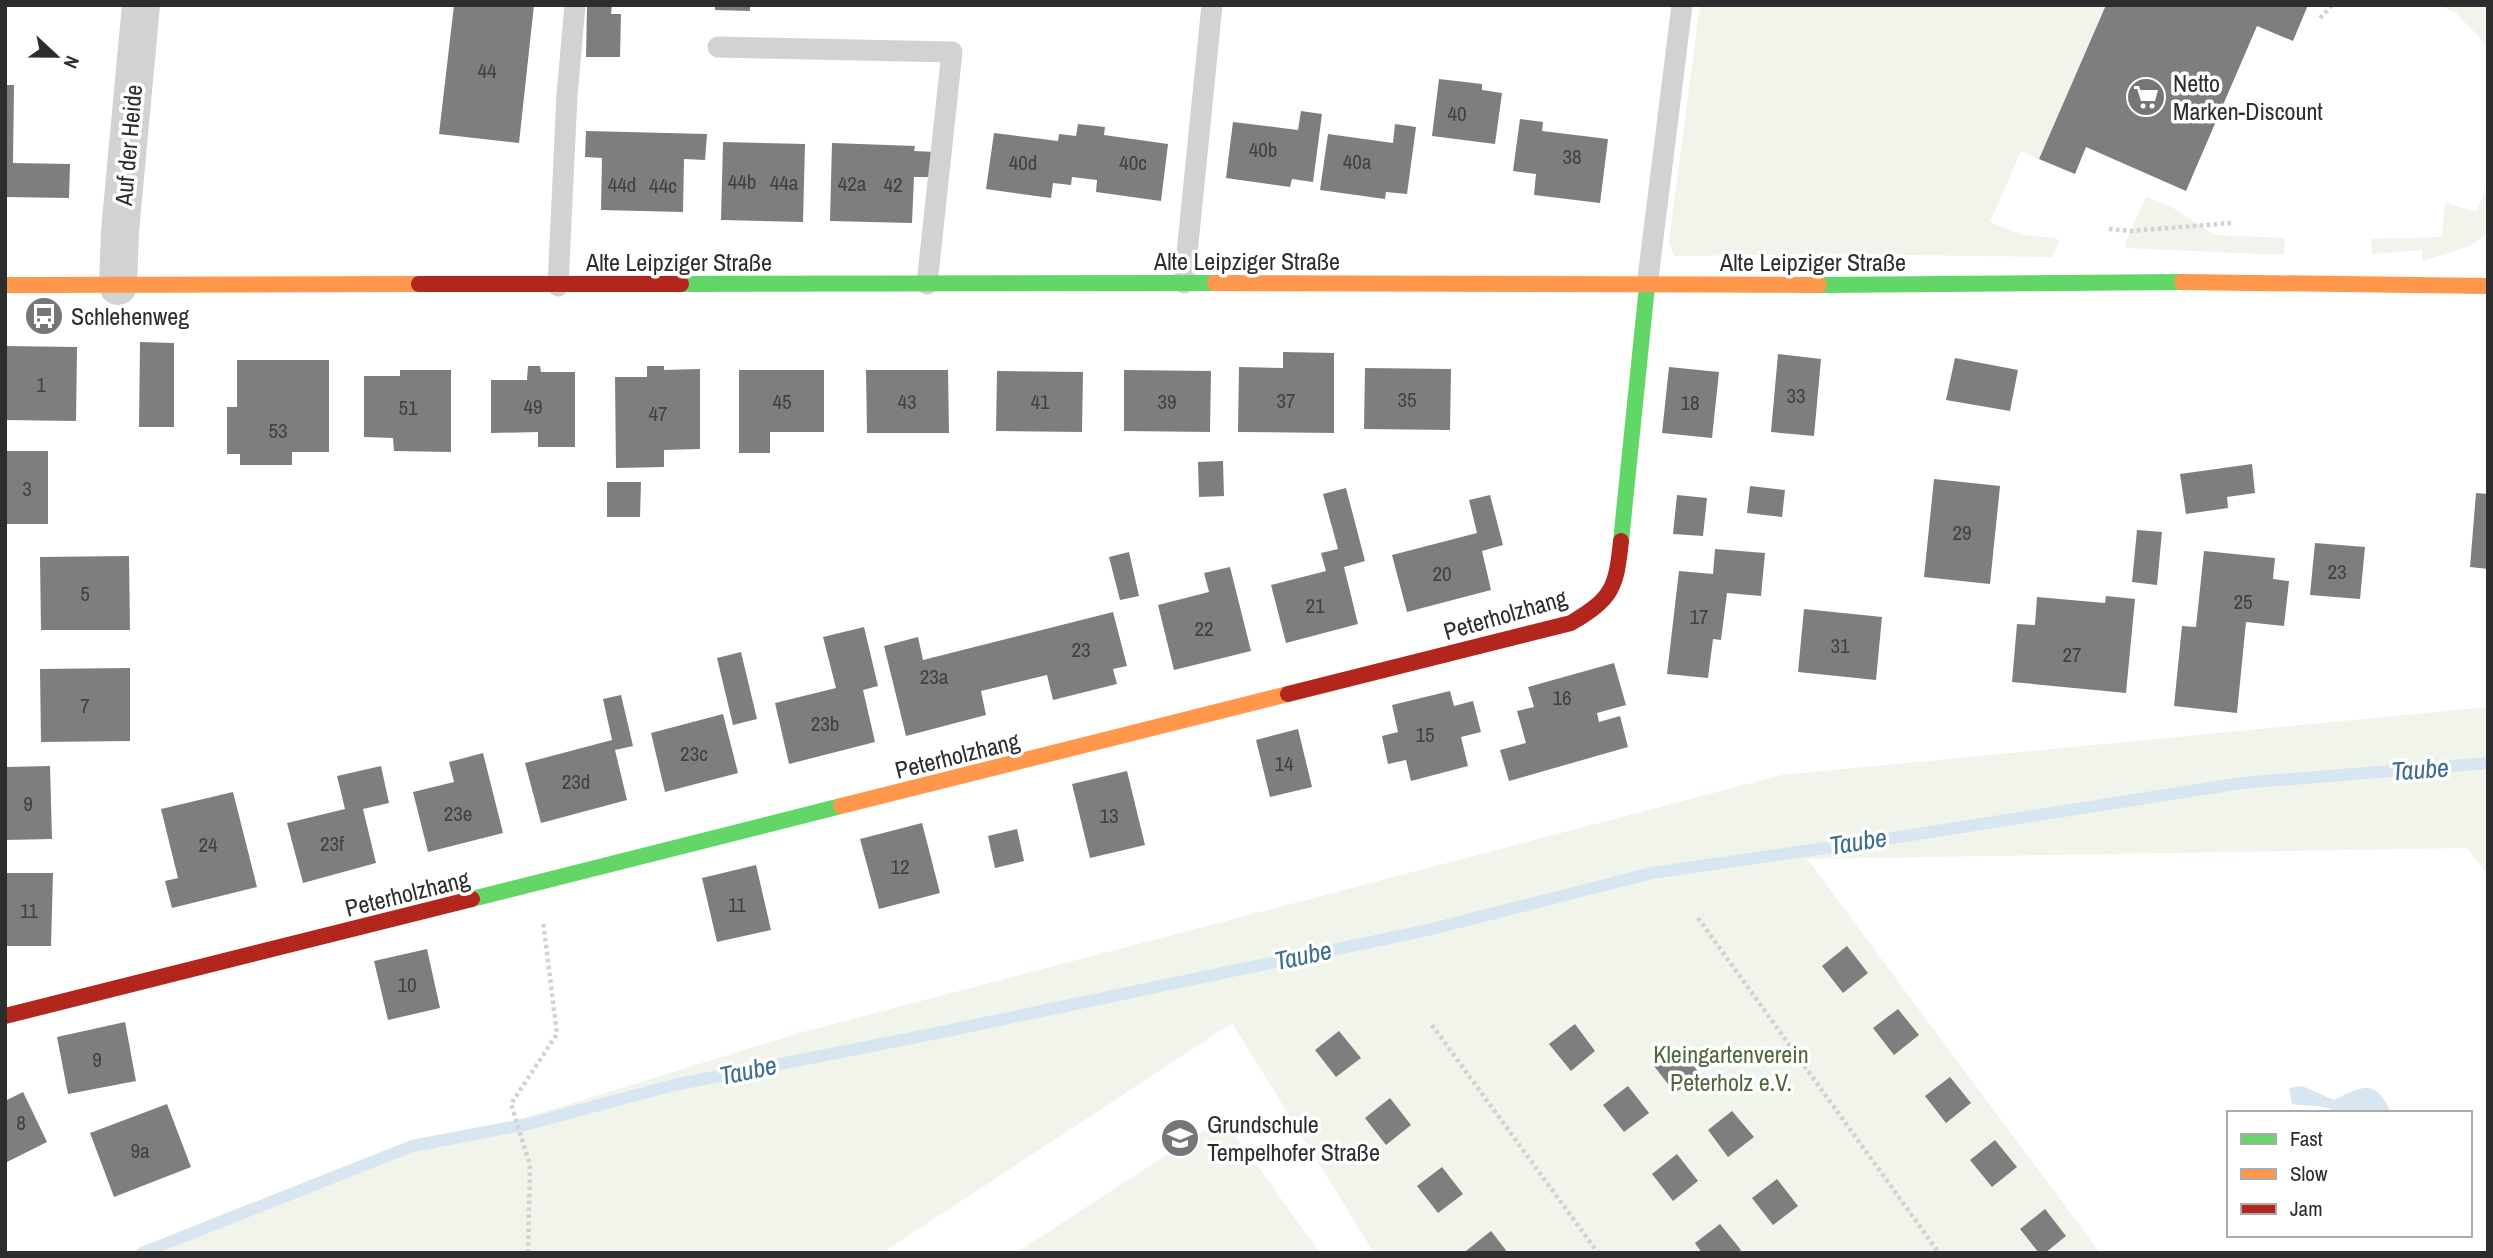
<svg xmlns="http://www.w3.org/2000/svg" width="2493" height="1258" font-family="'Archivo Narrow',sans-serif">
<rect width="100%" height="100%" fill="#fff"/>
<g fill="#f0f4eb">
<polygon points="1700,5 2106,5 2039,159 2021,151 1990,222 2022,235 2056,238 2059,242 2052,257 1834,254 1674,256 1669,241"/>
<polygon points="2439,5 2488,5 2488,46 2456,13"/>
<polygon points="2488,186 2488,233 2470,246 2423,261 2422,250 2372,254 2371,239 2442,237 2445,203 2476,212"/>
<polygon points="2146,197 2173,208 2215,235 2285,238 2284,255 2126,248 2125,244"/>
<polygon points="2488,707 2488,875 2467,848 1807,859 2100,1253 1374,1253 1232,1023 882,1253 158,1253 375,1164 803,1032 1782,775"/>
<polygon points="1223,1118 1320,1253 1016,1253"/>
</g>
<path fill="#d7e6f1" d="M2302,1086L2334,1100C2362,1086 2376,1078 2391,1113H2331V1109C2317,1105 2305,1106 2292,1104L2289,1088Z"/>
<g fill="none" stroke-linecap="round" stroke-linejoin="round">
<polyline stroke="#d7e6f1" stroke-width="12" points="142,1253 412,1146 528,1124 674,1085 937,1033 1428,930 1652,873 1867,842 2242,783 2488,763"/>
</g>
<g fill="#7e7e7e">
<polygon points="454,5 534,5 519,143 439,134"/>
<polygon points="587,5 612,5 611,14 621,14 620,57 586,57"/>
<polygon points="715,5 750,5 750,11 715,10"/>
<polygon points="2106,5 2308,5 2293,41 2257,26 2186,191 2086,147 2075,174 2039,159"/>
<polygon points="1439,79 1482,84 1482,90 1502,93 1495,144 1432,136"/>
<polygon points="5,85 14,85 13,163 70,164 69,198 5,197"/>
<polygon points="1301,111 1322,114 1313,182 1292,179 1290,187 1226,178 1233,122 1298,130"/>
<polygon points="1520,119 1543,122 1542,131 1608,139 1600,203 1534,195 1536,174 1513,171"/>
<polygon points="1078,124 1105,127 1104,135 1168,144 1161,201 1096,192 1097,180 1072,177 1071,185 1053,183 1051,198 986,189 994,133 1058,141 1059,134 1076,136"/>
<polygon points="1395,124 1416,127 1407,194 1386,192 1385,199 1320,190 1328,134 1393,143"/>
<polygon points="586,131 707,134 705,160 684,159 683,212 601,210 602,158 585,157"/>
<polygon points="723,142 805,144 803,222 721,220"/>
<polygon points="832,143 915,146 914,151 936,152 935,177 914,177 912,223 830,221"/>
<polygon points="140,342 174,343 174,427 139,427"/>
<polygon points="5,346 77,347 76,421 5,420"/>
<polygon points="1283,352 1334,353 1334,433 1238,432 1239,367 1283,368"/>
<polygon points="1778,354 1821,359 1814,436 1771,432"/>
<polygon points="1955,358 2018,370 2010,411 1946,400"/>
<polygon points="237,360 329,360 329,452 292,452 292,465 240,465 240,454 227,454 227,407 237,407"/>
<polygon points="528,366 540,366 541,372 575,372 575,447 538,447 538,432 491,433 491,380 527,380"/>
<polygon points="647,366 664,366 664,370 700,369 700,449 664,450 664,467 616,468 615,377 647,377"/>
<polygon points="1669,367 1719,372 1712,438 1662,433"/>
<polygon points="1365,368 1451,369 1450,430 1364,429"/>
<polygon points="400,370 451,370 451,452 394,451 393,438 364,437 364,376 400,376"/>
<polygon points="739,370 824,370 824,432 770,432 770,453 739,453"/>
<polygon points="866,370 948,370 949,433 867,433"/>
<polygon points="1124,370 1211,371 1210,432 1124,431"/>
<polygon points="997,371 1083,372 1082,432 996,431"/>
<rect x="5" y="451" width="43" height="73"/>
<polygon points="1223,461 1224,496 1199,497 1198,462"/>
<polygon points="2252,464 2255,493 2227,497 2228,508 2186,514 2180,474"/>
<polygon points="1934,479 2000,486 1990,584 1924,577"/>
<polygon points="607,482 641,482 640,517 607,517"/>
<polygon points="1750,486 1785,490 1782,517 1747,513"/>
<polygon points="1346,488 1365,561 1344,567 1358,624 1286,643 1271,585 1326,571 1321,553 1338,549 1323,494"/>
<polygon points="2476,493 2488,494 2488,569 2470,567"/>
<polygon points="1490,495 1503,545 1482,551 1491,590 1407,612 1392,555 1477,533 1469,500"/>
<polygon points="1677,495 1707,498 1703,536 1673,534"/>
<polygon points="2137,530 2162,532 2157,585 2132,582"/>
<polygon points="2315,543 2365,547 2360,599 2310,595"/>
<polygon points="1715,549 1765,553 1761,596 1727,593 1721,640 1713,639 1708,678 1667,674 1679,571 1713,574"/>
<polygon points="2204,551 2275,558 2273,579 2289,581 2284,626 2246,622 2237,713 2174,706 2182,626 2196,627"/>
<polygon points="1129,552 1139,596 1120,600 1109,557"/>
<polygon points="129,556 130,630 41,630 40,557"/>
<polygon points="1230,567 1251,651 1174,670 1158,605 1209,592 1204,573"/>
<polygon points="2106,596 2135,599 2126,693 2012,682 2017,624 2035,625 2037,597 2105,603"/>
<polygon points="1804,609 1882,617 1876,680 1798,672"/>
<polygon points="1113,612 1127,666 1113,669 1117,684 1053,700 1047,675 981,691 986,715 906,736 884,646 918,637 923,660"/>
<polygon points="864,627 878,686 863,690 875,742 789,764 775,703 836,688 823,637"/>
<polygon points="741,652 757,719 733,725 717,658"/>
<polygon points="1614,663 1626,705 1597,713 1599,722 1620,716 1628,747 1509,781 1500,750 1526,743 1517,711 1534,707 1528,687"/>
<polygon points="130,668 130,741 41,742 40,669"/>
<polygon points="1450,691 1454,706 1473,701 1481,732 1461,737 1468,766 1411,781 1406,760 1388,764 1382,736 1398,732 1392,705"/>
<polygon points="621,695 633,746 615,750 627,800 541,823 525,763 612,740 603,699"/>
<polygon points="723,714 738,773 665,792 651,733"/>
<polygon points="1298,729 1312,787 1270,797 1256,740"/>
<polygon points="483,753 503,833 428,852 413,792 454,782 449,762"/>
<polygon points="50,766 52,839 5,840 5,767"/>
<polygon points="381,766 389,803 363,809 376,863 303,883 287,823 345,809 337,776"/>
<polygon points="1127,771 1145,845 1090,858 1072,784"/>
<polygon points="233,792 257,887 172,908 165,881 178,878 161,809"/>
<polygon points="922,823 940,893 879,909 860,839"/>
<polygon points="1017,829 1024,861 995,868 988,836"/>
<polygon points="756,865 771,930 717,942 702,878"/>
<polygon points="5,873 53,873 51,946 5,946"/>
<polygon points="1847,946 1868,973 1843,993 1822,966"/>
<polygon points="427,949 440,1008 388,1020 374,961"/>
<polygon points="1898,1009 1919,1035 1894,1055 1873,1028"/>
<polygon points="125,1022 136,1081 68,1094 57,1037"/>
<polygon points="1575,1024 1595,1051 1571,1071 1549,1044"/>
<polygon points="1339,1031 1361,1058 1336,1077 1315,1050"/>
<polygon points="1679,1047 1700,1074 1675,1093 1654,1066"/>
<polygon points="1950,1077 1971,1103 1946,1123 1925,1096"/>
<polygon points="1628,1086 1649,1113 1624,1132 1603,1105"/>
<polygon points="23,1092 47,1142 5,1163 5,1101"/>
<polygon points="1390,1098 1411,1125 1386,1145 1365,1118"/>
<polygon points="167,1104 191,1167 114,1197 90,1133"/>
<polygon points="1732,1111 1754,1137 1728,1157 1708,1130"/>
<polygon points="1995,1140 2017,1167 1992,1187 1970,1160"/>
<polygon points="1677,1154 1698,1181 1673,1201 1652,1174"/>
<polygon points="1442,1167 1463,1194 1438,1213 1417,1186"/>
<polygon points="1777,1179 1798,1206 1773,1225 1752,1198"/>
<polygon points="2045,1209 2066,1236 2045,1253 2039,1253 2020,1229"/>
<polygon points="1720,1224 1741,1250 1737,1253 1702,1253 1695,1243"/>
<polygon points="1491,1231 1508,1253 1467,1253 1466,1251"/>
</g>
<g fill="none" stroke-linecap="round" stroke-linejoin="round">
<g stroke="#d2d2d2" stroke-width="4.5" stroke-dasharray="3.5 3.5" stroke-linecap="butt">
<polyline points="2320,18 2332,5"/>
<polyline points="2109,229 2131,231 2231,223"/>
<polyline points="1698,918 1939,1253"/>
<polyline points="1432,1025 1598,1253"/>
<polyline points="528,1253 530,1165 511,1104 557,1034 543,921"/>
</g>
<g stroke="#d2d2d2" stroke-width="21">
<polyline points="718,47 952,52 927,284"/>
<polyline points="1184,283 1212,5"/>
<polyline points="558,286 567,95 575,5"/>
<polyline points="1647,286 1682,5"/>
</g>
<polyline stroke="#d2d2d2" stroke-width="38" points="118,286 120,231 141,5"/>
<g stroke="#63d668" stroke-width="16">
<polyline points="681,284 1215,283"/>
<polyline points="1819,285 2182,282"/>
<polyline points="1621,541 1647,286"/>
<polyline points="472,899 841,806"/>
</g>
<g stroke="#ff974d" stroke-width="16">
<polyline points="2182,282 2488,286"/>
<polyline points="1215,283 1819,285"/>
<polyline points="5,285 419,284"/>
<polyline points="841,806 1288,694"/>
</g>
<g stroke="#b3261e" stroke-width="16">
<polyline points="419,284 681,284"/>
<path d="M1288,694L1571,623C1613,598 1616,588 1621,541"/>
<polyline points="5,1016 472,899"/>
</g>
</g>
<defs>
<symbol id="supermarket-disc" viewBox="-11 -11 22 22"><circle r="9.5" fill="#767676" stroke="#fff"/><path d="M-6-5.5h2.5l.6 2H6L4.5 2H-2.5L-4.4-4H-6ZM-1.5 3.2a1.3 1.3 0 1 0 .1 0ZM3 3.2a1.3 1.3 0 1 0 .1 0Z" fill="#fff"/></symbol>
<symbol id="bus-disc" viewBox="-11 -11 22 22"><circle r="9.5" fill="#767676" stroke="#fff"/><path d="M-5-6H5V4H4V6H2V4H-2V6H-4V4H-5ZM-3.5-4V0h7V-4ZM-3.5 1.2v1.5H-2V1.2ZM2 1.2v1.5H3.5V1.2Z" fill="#fff"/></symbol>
<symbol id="school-disc" viewBox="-11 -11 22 22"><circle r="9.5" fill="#767676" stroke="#fff"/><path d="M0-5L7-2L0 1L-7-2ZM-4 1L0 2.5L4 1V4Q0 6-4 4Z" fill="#fff"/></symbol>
</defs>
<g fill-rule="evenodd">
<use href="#supermarket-disc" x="2124" y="75" width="44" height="44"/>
<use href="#bus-disc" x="22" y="294" width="44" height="44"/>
<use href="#school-disc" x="1158" y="1116" width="44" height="44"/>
</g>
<g text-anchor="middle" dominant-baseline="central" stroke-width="7" stroke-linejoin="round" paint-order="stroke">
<g font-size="21" fill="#414141">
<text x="487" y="70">44</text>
<text x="1457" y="113">40</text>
<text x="1263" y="149">40b</text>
<text x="1572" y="156">38</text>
<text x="1357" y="161">40a</text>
<text x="1023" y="162">40d</text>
<text x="1133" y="162">40c</text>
<text x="742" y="181">44b</text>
<text x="784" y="182">44a</text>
<text x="852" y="183">42a</text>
<text x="622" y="184">44d</text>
<text x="893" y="184">42</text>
<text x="663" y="185">44c</text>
<text x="41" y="384">1</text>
<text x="1796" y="395">33</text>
<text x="1407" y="399">35</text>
<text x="1286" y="400">37</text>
<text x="782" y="401">45</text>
<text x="907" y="401">43</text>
<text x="1040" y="401">41</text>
<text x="1167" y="401">39</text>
<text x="1690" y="402">18</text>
<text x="533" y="406">49</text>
<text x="408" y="407">51</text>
<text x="658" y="413">47</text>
<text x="278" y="430">53</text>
<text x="27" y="488">3</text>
<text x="1962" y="532">29</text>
<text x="2337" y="571">23</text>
<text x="1442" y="573">20</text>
<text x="85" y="593">5</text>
<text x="2243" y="601">25</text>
<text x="1315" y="605">21</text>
<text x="1699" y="616">17</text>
<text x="1204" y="628">22</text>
<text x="1840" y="645">31</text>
<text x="1081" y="649">23</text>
<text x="2072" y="654">27</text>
<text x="934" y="676">23a</text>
<text x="1562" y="697">16</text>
<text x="85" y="705">7</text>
<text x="825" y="723">23b</text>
<text x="1425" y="734">15</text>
<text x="694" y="753">23c</text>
<text x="1284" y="763">14</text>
<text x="576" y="781">23d</text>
<text x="28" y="803">9</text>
<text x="458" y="813">23e</text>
<text x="1109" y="815">13</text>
<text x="332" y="843">23f</text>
<text x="208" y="844">24</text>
<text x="900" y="866">12</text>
<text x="737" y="904">11</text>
<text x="29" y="910">11</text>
<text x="407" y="984">10</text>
<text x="97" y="1059">9</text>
<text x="21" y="1122">8</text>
<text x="140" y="1150">9a</text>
</g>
<g font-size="24" fill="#2d2d2d" stroke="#fff" text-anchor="start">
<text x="2173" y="83">Netto<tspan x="2173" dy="28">Marken-Discount</tspan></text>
<text x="71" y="316">Schlehenweg</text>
<text x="1207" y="1124">Grundschule<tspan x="1207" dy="28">Tempelhofer Straße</tspan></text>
</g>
<g font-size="24" fill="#2d2d2d" stroke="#fff">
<text transform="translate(128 145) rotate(-85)">Auf der Heide</text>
<text x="1247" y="261">Alte Leipziger Straße</text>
<text x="679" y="262">Alte Leipziger Straße</text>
<text x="1813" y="262">Alte Leipziger Straße</text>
<text transform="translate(1505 614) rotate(-16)">Peterholzhang</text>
<text transform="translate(957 755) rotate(-14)">Peterholzhang</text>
<text transform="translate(407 893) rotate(-14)">Peterholzhang</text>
</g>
<g font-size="24" fill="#4f683b" stroke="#fff">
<text x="1731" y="1054">Kleingartenverein<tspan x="1731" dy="28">Peterholz e.V.</tspan></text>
</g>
<g font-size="26" font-style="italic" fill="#3c6c8e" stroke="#fff">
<text transform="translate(2420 769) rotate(-4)">Taube</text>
<text transform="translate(1858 841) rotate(-9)">Taube</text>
<text transform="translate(1303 955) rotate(-12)">Taube</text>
<text transform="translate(748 1070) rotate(-12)">Taube</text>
</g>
</g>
<rect width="2493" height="1258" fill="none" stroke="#2d2d2d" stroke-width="14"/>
<rect x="2227" y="1111" width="245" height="126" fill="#ffffff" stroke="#ababab" stroke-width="2"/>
<rect x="2241" y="1134" width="35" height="10" fill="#63d668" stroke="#ababab" stroke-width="2"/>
<text x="2290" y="1146" font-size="21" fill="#2d2d2d">Fast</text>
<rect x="2241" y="1169" width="35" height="10" fill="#ff974d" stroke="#ababab" stroke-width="2"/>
<text x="2290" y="1181" font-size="21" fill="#2d2d2d">Slow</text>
<rect x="2241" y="1204" width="35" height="10" fill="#b3261e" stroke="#ababab" stroke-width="2"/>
<text x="2290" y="1216" font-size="21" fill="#2d2d2d">Jam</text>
<g transform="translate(56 56) rotate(112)" stroke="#ffffff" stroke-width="5" paint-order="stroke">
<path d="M0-5L12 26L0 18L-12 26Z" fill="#2d2d2d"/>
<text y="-10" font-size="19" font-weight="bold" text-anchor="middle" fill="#2d2d2d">N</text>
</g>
</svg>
